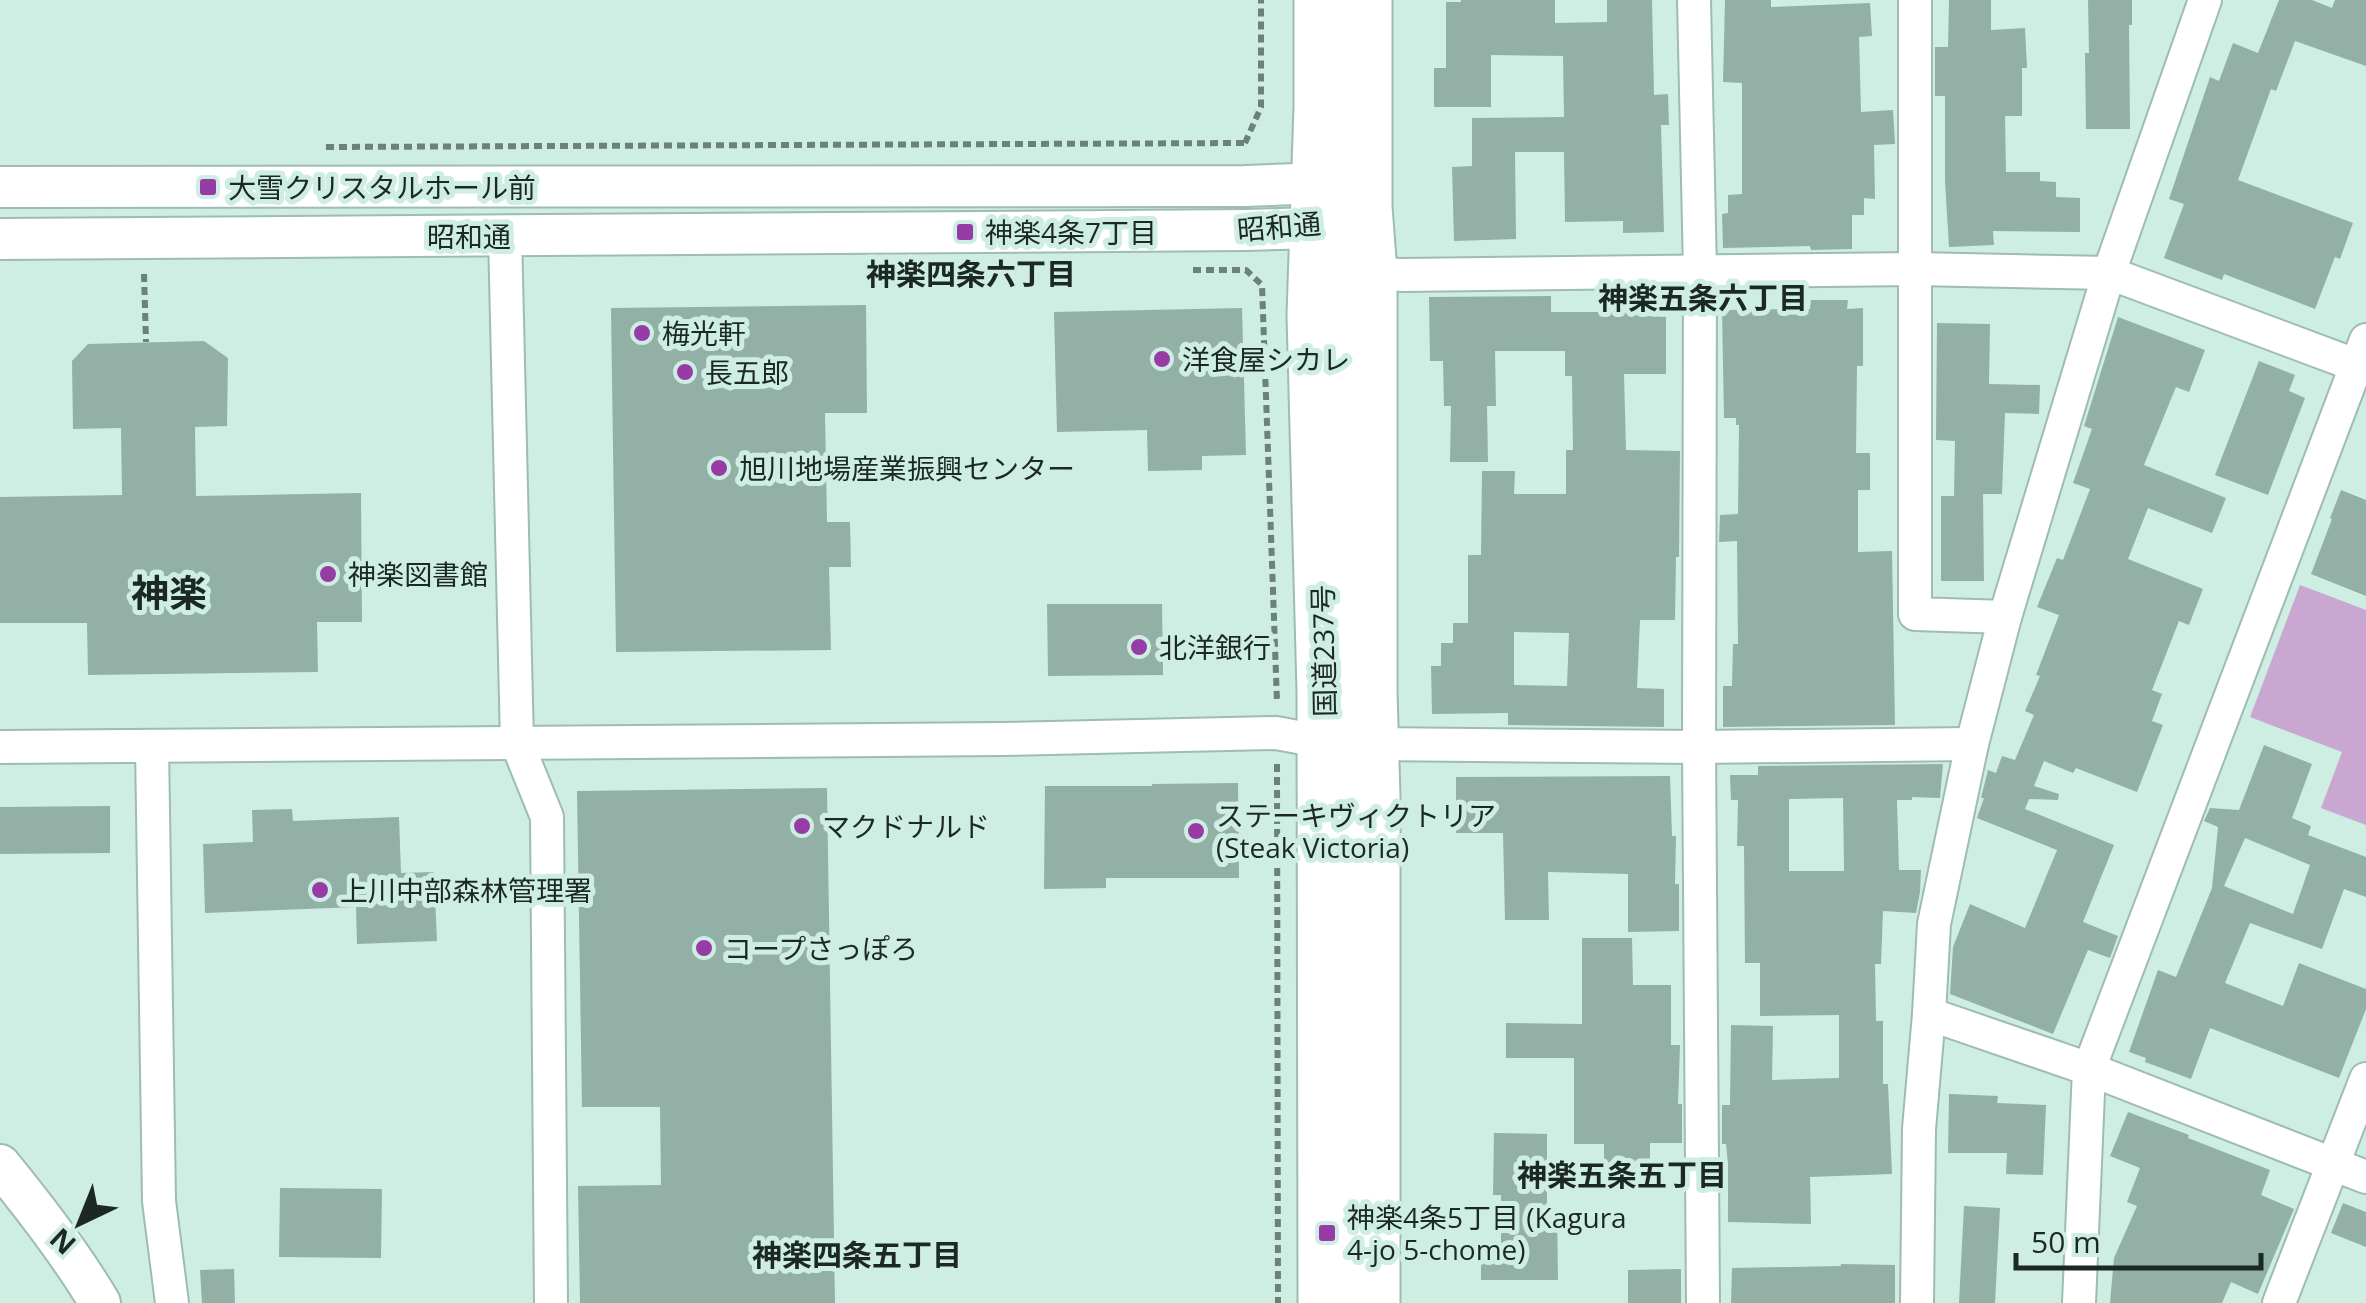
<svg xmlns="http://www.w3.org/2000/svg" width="2366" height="1303" font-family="'Open Sans','Noto Sans JP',sans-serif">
<rect width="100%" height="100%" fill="#ceede3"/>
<polygon fill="#caa7d0" points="2300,585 2366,610 2366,825 2321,808 2342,752 2250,717"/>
<g fill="#93b0a7" fill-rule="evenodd">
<polygon points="1461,0 1555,0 1555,23 1607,22 1607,0 1652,0 1654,95 1668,94 1669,125 1661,125 1664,232 1623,233 1623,221 1565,222 1564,152 1515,152 1516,239 1454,241 1452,167 1472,166 1472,118 1564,117 1563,56 1491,55 1491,107 1434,107 1434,68 1446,68 1446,2 1461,2"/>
<polygon points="1725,0 1771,0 1771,7 1870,3 1872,36 1859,37 1861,112 1893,110 1895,144 1874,145 1875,199 1864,198 1864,215 1852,215 1852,249 1811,250 1810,246 1723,248 1722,214 1728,213 1728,195 1742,194 1742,83 1723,82"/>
<polygon points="1949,0 1991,0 1991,30 2025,28 2027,68 2022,68 2022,116 2005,116 2006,172 2040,172 2040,181 2056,182 2056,197 2080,198 2080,232 1993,231 1994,245 1949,247 1945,181 1945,96 1935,96 1935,47 1948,47"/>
<polygon points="2088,0 2132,0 2132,25 2129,25 2130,129 2086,129 2085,53 2089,53"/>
<polygon points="2279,0 2312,0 2332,8 2335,0 2366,0 2366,66 2295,41 2276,91 2271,89 2238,180 2353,223 2340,259 2335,257 2315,309 2224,274 2222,280 2164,258 2184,204 2169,199 2210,77 2219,81 2233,43 2258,53"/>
<path d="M1551,296V312H1622V300H1647V316L1666,317V374H1624L1626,450L1680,451L1679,557H1676L1675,620H1640L1637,688L1664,689V727L1508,725V713L1432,714L1431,666H1441V643H1453V623H1468V555H1481L1482,471H1515L1514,494H1566V450H1573L1572,376H1565V351H1495L1496,406H1487L1488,462H1450L1451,406H1444L1443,361H1430L1429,297ZM1514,632L1569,633L1567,686L1514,685Z"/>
<polygon points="1811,300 1848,300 1847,309 1863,308 1863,366 1857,366 1856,453 1870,453 1870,490 1858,490 1858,552 1892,551 1895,725 1723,727 1723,686 1732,686 1733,644 1738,644 1737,541 1719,542 1720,515 1738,514 1739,425 1736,425 1736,418 1724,418 1722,310 1810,309"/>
<polygon points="866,305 867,413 825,413 827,522 850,522 851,567 829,567 831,650 616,652 611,308"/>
<polygon points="1242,308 1246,455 1202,456 1202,470 1148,471 1147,430 1057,432 1054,312"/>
<polygon points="2118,317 2205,350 2189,392 2176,387 2144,465 2226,498 2212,533 2148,508 2128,559 2203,589 2189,625 2179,621 2152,690 2162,694 2152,721 2163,725 2137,792 2076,768 2073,773 2044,761 2034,786 2059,794 2058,800 2029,799 2025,809 2114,845 2083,922 2118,936 2110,958 2088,950 2053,1034 1950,994 1953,947 1970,904 2025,928 2057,850 1977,818 1984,798 1981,798 1988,770 1996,773 2002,756 2015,760 2034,715 2025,711 2040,676 2036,675 2059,615 2037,607 2057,558 2063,560 2090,489 2073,483 2092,429 2084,426"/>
<polygon points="1937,323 1990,324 1989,384 2040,385 2039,414 2005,413 2002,494 1983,494 1984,581 1941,581 1941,496 1954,496 1955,441 1936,440"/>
<polygon points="204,341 228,358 227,426 195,427 196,496 361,493 362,622 317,622 318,672 88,675 87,623 0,623 0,497 122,495 121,428 73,429 72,361 88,344"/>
<polygon points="2259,361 2295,375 2289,391 2305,398 2268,495 2215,475"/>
<polygon points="2341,490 2366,500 2366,596 2311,574 2332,519 2330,518"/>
<polygon points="1047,604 1162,604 1163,675 1048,676"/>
<path d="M2264,745L2312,764L2292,818L2311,826L2308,835L2366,857V897L2344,889L2322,949L2250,923L2225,983L2283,1006L2299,963L2366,989V1009L2339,1078L2210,1028L2191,1079L2145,1062L2146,1058L2129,1052L2158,970L2176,977L2212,888L2218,827L2204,821L2210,808L2239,810ZM2245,838L2310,865L2293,914L2224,886Z"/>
<path d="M1943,764L1940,798L1912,797V800H1897L1899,870H1921L1920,892L1916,913L1883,911L1881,964H1875L1876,1021H1883V1084H1888L1892,1174L1810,1177L1811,1224L1728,1222V1165L1726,1144H1722V1105H1730L1731,1025L1773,1026L1772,1080L1839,1078V1015L1760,1016V963H1745L1744,846H1737L1738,800H1731L1730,775H1758V766ZM1843,798L1844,871H1789V799Z"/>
<polygon points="1670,776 1672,836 1676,836 1675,884 1679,884 1679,931 1628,932 1628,874 1548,872 1549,920 1505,920 1503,833 1456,833 1456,777"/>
<polygon points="1238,783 1239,878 1106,878 1106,888 1044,889 1045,786 1152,786 1152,784"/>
<polygon points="827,788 835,1303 580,1303 578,1186 661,1185 660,1107 582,1107 577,791"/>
<polygon points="110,806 110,853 0,854 0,807"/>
<polygon points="292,809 293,821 399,817 401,873 434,872 437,941 357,944 356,907 205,913 203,844 253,842 252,810"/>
<polygon points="1582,938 1632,938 1633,985 1671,985 1671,1045 1680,1045 1678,1104 1682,1104 1682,1143 1650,1143 1650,1191 1604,1190 1604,1144 1574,1144 1574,1058 1506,1058 1506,1023 1582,1024"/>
<polygon points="1949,1094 1998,1096 1997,1103 2046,1105 2043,1175 2006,1174 2007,1153 1948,1153"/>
<polygon points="2128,1112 2189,1135 2188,1138 2270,1170 2261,1195 2294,1209 2258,1294 2231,1282 2222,1303 2110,1303 2114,1258 2137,1206 2127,1202 2140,1168 2110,1156"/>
<polygon points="1494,1133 1547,1134 1547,1208 1557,1208 1558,1280 1481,1280 1481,1246 1501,1246 1501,1195 1493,1195"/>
<polygon points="280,1188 382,1189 381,1258 279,1257"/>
<polygon points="2343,1203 2366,1212 2366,1247 2331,1233"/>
<polygon points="1964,1206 2000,1208 1995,1303 1959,1303"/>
<polygon points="1841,1264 1895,1265 1895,1303 1731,1303 1732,1268 1841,1266"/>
<polygon points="234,1269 235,1303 202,1303 200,1270"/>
<polygon points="1681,1269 1681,1303 1628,1303 1628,1270"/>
</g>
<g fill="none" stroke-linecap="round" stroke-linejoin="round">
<defs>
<g id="minor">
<polyline points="1694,0 1700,271 1699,747 1703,1303"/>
<polyline points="1915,0 1915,614 2005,617"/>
<polyline points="505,235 517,743 547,817 551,1303"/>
<polyline points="1353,273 1403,275 1916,269 2109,273 2366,369"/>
<polyline points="152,746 159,1201 172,1303"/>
<polyline points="0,747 1001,739 1276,733 1325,742 1371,744 1699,747 1972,744"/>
<polyline points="1929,1014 2089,1069 2366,1177"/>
<polyline points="1917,1303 1919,1129 1929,1014 1934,924 1972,744 2005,617 2109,273 2205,0"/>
<polyline points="2079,1303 2089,1069 2366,340"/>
<polyline points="2279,1303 2366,1079"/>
</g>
<g id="tertiary">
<polyline points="0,187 1245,186 1320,183 1343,195"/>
<polyline points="0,239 1246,230 1320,228 1342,217"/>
<path d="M0,1165C36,1209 71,1254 100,1303"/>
</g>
<g id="trunk">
<polyline points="1322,0 1322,107 1315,315 1325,691 1326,1303"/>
<polyline points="1364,0 1364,207 1369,273 1369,691 1372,797 1372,1303"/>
</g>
</defs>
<use href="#minor" stroke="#9ebcb2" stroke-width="36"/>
<use href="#tertiary" stroke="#9ebcb2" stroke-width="44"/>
<use href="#trunk" stroke="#9ebcb2" stroke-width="59"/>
<g stroke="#6c817a" stroke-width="6" stroke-dasharray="8 5" stroke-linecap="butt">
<polyline points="1245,143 1261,107 1261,0"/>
<polyline points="326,147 1245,143"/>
<polyline points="1193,270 1246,270 1262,285 1277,702"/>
<polyline points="144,274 146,342"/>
<polyline points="1277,764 1278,1303"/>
</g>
<use href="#minor" stroke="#fff" stroke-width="32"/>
<use href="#tertiary" stroke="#fff" stroke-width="40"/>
<use href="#trunk" stroke="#fff" stroke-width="55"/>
</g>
<g fill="#973ca7" stroke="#ceede3" stroke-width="4">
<rect x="198" y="177" width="20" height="20" rx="5"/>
<rect x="955" y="222" width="20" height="20" rx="5"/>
<circle cx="642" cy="333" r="10"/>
<circle cx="1162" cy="359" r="10"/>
<circle cx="685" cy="372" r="10"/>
<circle cx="719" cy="468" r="10"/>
<circle cx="328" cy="574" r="10"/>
<circle cx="1139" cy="647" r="10"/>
<circle cx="802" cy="826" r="10"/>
<circle cx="1196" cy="831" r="10"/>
<circle cx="320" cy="890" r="10"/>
<circle cx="704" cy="948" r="10"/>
<rect x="1317" y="1223" width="20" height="20" rx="5"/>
</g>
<g text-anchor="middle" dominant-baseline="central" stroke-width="10" stroke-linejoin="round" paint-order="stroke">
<g font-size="28" fill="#1c2824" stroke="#ceede3" text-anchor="start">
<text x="228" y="187">大雪クリスタルホール前</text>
<text x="985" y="232">神楽4条7丁目</text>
<text x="662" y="333">梅光軒</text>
<text x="1182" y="359">洋食屋シカレ</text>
<text x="705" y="372">長五郎</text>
<text x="739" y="468">旭川地場産業振興センター</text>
<text x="348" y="574">神楽図書館</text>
<text x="1159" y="647">北洋銀行</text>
<text x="1216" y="815">ステーキヴィクトリア<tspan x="1216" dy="32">(Steak Victoria)</tspan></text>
<text x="822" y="826">マクドナルド</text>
<text x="340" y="890">上川中部森林管理署</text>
<text x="724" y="948">コープさっぽろ</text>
<text x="1347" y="1217">神楽4条5丁目 (Kagura<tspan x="1347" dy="32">4-jo 5-chome)</tspan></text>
</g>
<g font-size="28" fill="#1c2824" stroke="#ceede3">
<text transform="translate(1279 226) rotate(-5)">昭和通</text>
<text x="469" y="236">昭和通</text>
<text transform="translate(1323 651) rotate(-91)">国道237号</text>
</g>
<g font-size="30" font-weight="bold" fill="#1c2824" stroke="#ceede3">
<text x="971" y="273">神楽四条六丁目</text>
<text x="1703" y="297">神楽五条六丁目</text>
<text x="1622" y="1174">神楽五条五丁目</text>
<text x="857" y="1254">神楽四条五丁目</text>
</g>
<g font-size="38" font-weight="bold" fill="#1c2824" stroke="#ceede3">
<text x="169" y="592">神楽</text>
</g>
</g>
<g transform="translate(80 1223) rotate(223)" stroke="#ceede3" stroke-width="8" paint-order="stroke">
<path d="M0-8L18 38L0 25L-18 38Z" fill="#1c2824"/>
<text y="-15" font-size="28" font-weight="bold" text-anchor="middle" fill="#1c2824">N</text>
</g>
<path d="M2016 1253v15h245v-15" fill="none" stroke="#1c2824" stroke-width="5"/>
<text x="2031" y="1253" font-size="30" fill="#1c2824" stroke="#ceede3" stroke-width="8" paint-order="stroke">50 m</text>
</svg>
